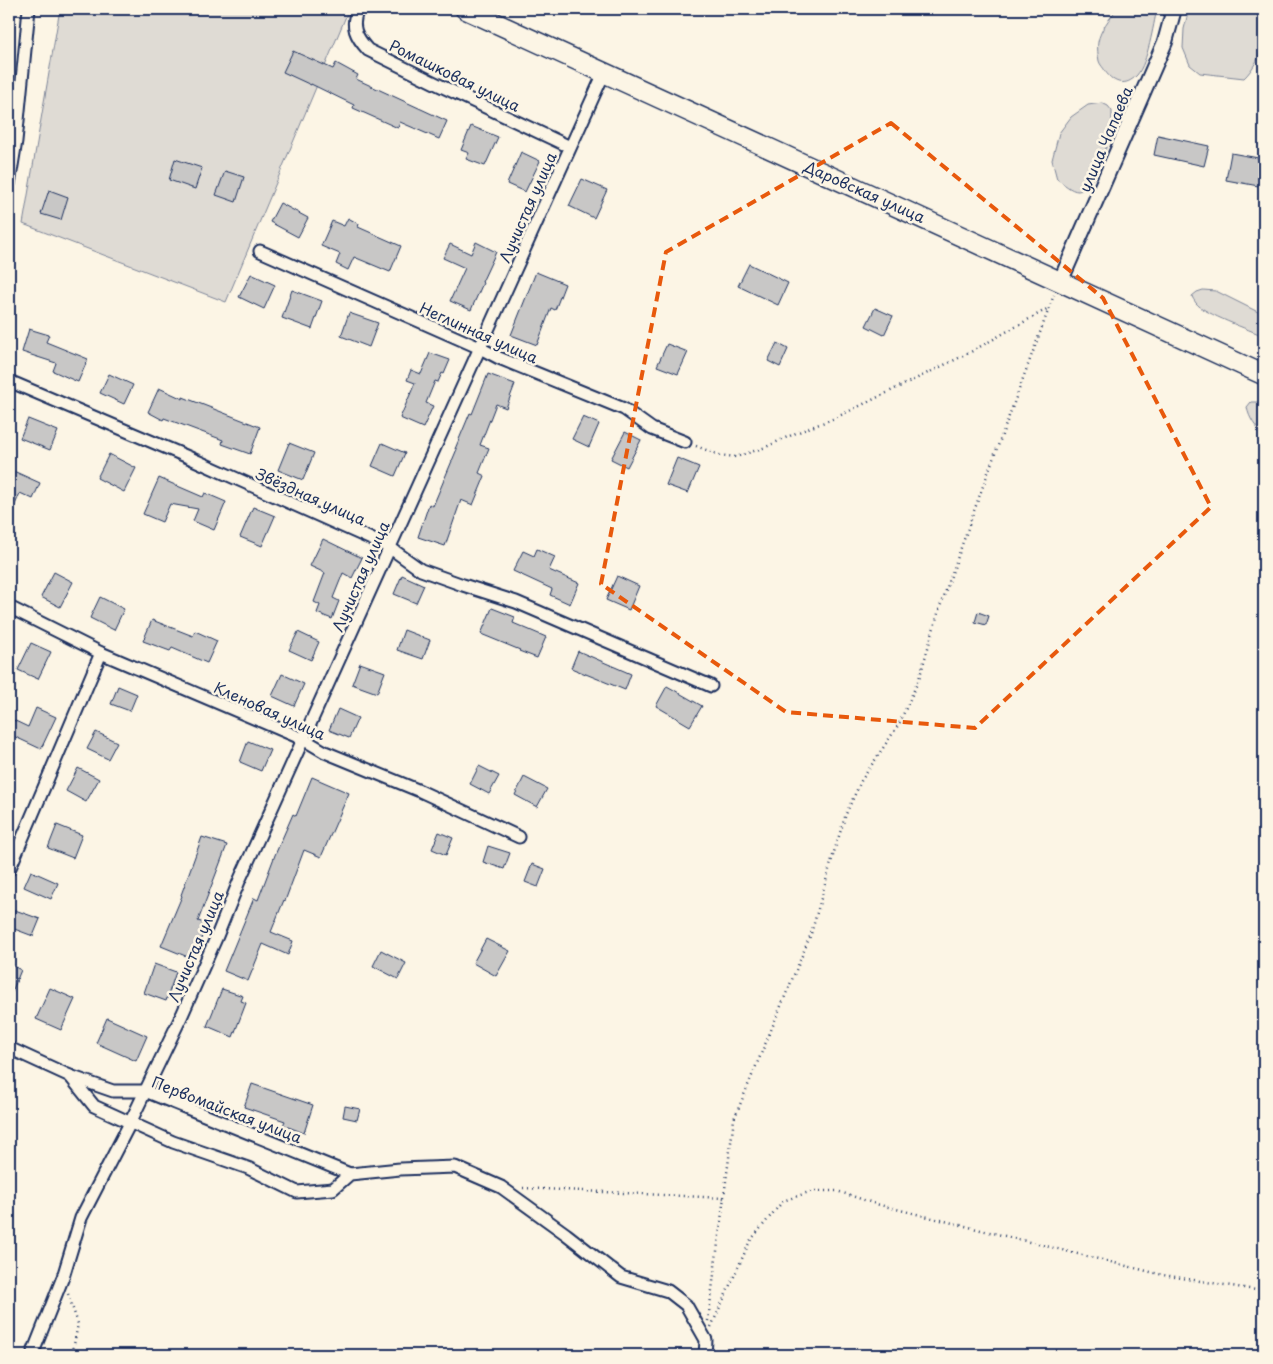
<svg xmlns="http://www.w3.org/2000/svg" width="1273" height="1364" font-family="'Playpen Sans',sans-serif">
<rect width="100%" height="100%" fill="#fcf5e5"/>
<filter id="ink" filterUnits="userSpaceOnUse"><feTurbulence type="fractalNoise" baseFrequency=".02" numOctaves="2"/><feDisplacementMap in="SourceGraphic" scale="10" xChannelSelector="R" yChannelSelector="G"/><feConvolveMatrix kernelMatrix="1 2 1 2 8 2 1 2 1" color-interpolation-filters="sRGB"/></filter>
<g filter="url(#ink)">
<g fill="#dfdbd4" stroke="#7d8599">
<polygon points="60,9 349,9 226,302 23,224"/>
<path d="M1117,9H1157C1153,26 1148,62 1137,75C1126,87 1114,84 1105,71C1104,68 1100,65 1099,61C1098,56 1097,47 1098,42C1100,30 1110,18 1117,9Z"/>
<path d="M1189,9H1264C1264,19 1266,30 1264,40C1263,52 1252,71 1244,78L1200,73L1190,65L1183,48L1184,29Z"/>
<path d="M1102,103L1108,106L1112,111C1112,117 1112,124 1111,131C1108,144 1093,191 1078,191C1071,191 1063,183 1057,179L1052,160L1059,133L1071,117L1088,105Z"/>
<path d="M1203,290L1216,291L1264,315V336C1250,330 1204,314 1196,303C1194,300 1193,299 1192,296L1197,292Z"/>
<path d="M1251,402H1264V436C1256,427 1249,419 1247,407Z"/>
</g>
<g fill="#c8c7c6" stroke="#1b2f5e">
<polygon points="293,51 333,69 336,63 358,75 356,79 447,121 439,139 400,122 398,128 353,108 354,105 311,84 311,85 283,72"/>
<polygon points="471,126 498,137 485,166 466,159 469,153 461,150"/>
<polygon points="1158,135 1209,146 1204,166 1154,155"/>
<polygon points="521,152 540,161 525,192 507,184"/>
<polygon points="1231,153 1264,159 1264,187 1226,180"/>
<polygon points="175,159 202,168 195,189 169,180"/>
<polygon points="225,171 244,177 236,202 216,195"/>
<polygon points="582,179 607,190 594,218 569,206"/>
<polygon points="49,190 68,197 61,220 41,214"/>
<polygon points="280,203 308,218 298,237 270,222"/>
<polygon points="348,218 359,224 358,227 401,246 390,272 354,257 348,270 336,264 340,254 321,246 332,221 344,226"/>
<polygon points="476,242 496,252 482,282 483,283 471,310 450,301 465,268 443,258 450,244 471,254"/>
<polygon points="749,264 788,283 778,305 738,286"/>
<polygon points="536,272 565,284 555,310 551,308 537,345 511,335"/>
<polygon points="251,274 275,285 264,309 239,297"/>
<polygon points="292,290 322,301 312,329 282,318"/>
<polygon points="875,308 893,316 884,335 866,326"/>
<polygon points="349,313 378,323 369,347 341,336"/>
<polygon points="29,329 49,335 46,342 88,359 78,382 53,371 56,363 22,352"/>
<polygon points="777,343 788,349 780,367 768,361"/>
<polygon points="667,344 688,352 678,374 657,366"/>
<polygon points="430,353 450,360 444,374 442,373 438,382 435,381 426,403 433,406 423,428 400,418 415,383 407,380 411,370 421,374"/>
<polygon points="109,374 133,385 124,404 100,393"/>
<polygon points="488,374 515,384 506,408 496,404 480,445 489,448 479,473 485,476 473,505 461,500 445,546 418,537 429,504 433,506 457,449 455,449 470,413 472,414"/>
<polygon points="159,388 183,399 183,397 260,427 250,454 222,444 223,440 164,418 163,420 148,412"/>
<polygon points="583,417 599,424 589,447 572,439"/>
<polygon points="28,419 58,431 50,450 20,438"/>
<polygon points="625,432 641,440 627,467 611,459"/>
<polygon points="289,443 314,453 303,480 278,470"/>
<polygon points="382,443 405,453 395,476 372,466"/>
<polygon points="109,454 136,468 124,492 97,478"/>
<polygon points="677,458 699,467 688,493 666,485"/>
<polygon points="9,469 40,483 33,499 20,493 9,519"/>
<polygon points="159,478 203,497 205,493 226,502 214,530 193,521 198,509 170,504 162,522 143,514"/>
<polygon points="253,507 275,516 262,546 240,537"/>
<polygon points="323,539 362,558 352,578 343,573 333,598 339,601 332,619 317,613 320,605 314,602 325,573 310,566"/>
<polygon points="537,549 555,557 549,570 579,583 570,604 550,595 552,589 513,571 523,551 534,556"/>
<polygon points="54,572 73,582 60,607 41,597"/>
<polygon points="402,575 424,585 416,603 394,594"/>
<polygon points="617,576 639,586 629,610 606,600"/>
<polygon points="100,597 124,609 114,630 90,618"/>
<polygon points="492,608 515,617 513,623 546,637 537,658 519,651 520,650 481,634"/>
<polygon points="978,612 989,616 986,625 975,622"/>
<polygon points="152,620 193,636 195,631 217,641 207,663 172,648 170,651 143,641"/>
<polygon points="404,630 430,640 423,659 397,650"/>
<polygon points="298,632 319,642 311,660 289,650"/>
<polygon points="31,643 51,652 38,679 18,670"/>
<polygon points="578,651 631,674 625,690 571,668"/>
<polygon points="360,663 385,672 377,693 352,684"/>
<polygon points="282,674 304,684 294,706 272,696"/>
<polygon points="118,686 137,694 130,711 111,704"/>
<polygon points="667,686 702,706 690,726 656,706"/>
<polygon points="36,708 56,717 41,749 9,734 9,718 28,727"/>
<polygon points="338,709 358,718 349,738 329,730"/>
<polygon points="96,732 117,742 108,759 87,749"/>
<polygon points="248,741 270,750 261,771 240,762"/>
<polygon points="479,766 499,776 489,794 470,784"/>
<polygon points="78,768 99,779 86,802 66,791"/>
<polygon points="312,777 349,793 321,857 304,850 285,901 284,900 271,932 293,941 288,955 263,944 248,981 224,971 254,898 258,900 275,855 293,814 296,816"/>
<polygon points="524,777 547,789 537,807 515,795"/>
<polygon points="57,825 82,835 73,858 48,848"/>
<polygon points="439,832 453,838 446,855 432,849"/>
<polygon points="202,837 227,845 198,921 207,924 193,959 161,946 182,896 181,895"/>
<polygon points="488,846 510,853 504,869 483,862"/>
<polygon points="532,864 545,869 538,887 525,882"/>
<polygon points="31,871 58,883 51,899 24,887"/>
<polygon points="15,910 40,919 33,936 9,927"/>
<polygon points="486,939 510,951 496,976 473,963"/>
<polygon points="381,950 406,963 398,979 373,966"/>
<polygon points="9,964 21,970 9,999"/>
<polygon points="154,964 176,972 166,1001 144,993"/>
<polygon points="50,988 75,999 61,1030 36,1019"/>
<polygon points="222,989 243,996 241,1001 246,1003 233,1037 207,1026"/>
<polygon points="107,1018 147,1036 136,1061 96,1043"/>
<polygon points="252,1084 313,1105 304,1133 283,1125 285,1121 244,1107"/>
<polygon points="345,1106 360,1109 357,1120 343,1117"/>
</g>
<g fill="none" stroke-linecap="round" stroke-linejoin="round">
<defs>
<g id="minor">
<path d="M358,9C350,26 356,37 368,50L441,86L570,147"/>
<polyline points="9,184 16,141 29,9"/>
<polyline points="260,251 480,348 499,358 624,409 652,429 685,442"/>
<polyline points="9,381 188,457 389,547 421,570 463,585 516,602 711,686"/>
<polyline points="9,607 101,653 303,739 325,752 420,791 519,837"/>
<polyline points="9,870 101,653"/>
<polyline points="9,1048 70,1076 113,1091 145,1091 350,1174"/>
<polyline points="70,1076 94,1106 173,1142 248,1168 297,1192 333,1189 350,1174 400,1169 455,1167 501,1187 566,1234 621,1277 668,1291 686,1305 706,1340 705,1355"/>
<polyline points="32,1355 63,1277 81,1218 130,1123 182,1015 217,936 240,879 604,73"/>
</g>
<polyline id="tertiary" points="1061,280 1165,42 1174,9"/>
<path id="trunk" d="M465,9C731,133 999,251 1264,375"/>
</defs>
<use href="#minor" stroke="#1b2f5e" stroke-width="15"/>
<use href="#tertiary" stroke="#1b2f5e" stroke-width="18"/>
<use href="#trunk" stroke="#1b2f5e" stroke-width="22"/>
<g stroke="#1b2f5e" stroke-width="2.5" stroke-dasharray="1 4" stroke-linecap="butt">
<polyline points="696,446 719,455 736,457 766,447 796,433 835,418 967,354 1047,309"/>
<polyline points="523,1188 724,1198"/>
<polyline points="68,1294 78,1324 72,1355"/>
<polyline points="708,1321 734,1119 811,934 834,852 846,814 861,781 899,724 919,679 939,610 979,497 1054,295"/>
<polyline points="711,1327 750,1241 783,1201 812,1191 837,1191 876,1204 1163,1275 1256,1290 1264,1289"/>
</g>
<use href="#minor" stroke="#fcf5e5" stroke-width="11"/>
<use href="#tertiary" stroke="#fcf5e5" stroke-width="14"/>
<use href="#trunk" stroke="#fcf5e5" stroke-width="19"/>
</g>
</g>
<path fill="none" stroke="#e8590c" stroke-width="4" stroke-dasharray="10 6" stroke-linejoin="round" d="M891,123L1103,298L1211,507L975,728L786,712L601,584L666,252Z"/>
<g text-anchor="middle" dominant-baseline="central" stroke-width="5" stroke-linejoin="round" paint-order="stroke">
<g font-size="15" fill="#1b2f5e" stroke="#fcf5e5">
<text transform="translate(455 75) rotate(26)">Ромашковая улица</text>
<text transform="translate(1105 139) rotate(-67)">улица Чапаева</text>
<text transform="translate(865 191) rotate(24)">Даровская улица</text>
<text transform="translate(527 207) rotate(-66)">Лучистая улица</text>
<text transform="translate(479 332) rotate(24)">Неглинная улица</text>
<text transform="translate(311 496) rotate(24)">Звёздная улица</text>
<text transform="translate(360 576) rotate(-66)">Лучистая улица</text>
<text transform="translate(270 710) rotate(24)">Кленовая улица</text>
<text transform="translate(195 946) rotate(-67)">Лучистая улица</text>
<text transform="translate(227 1109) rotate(21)">Первомайская улица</text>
</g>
</g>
<rect width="1273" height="1364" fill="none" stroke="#fcf5e5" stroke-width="30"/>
<rect x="15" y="15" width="1243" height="1334" fill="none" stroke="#1b2f5e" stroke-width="2" filter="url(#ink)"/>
</svg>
